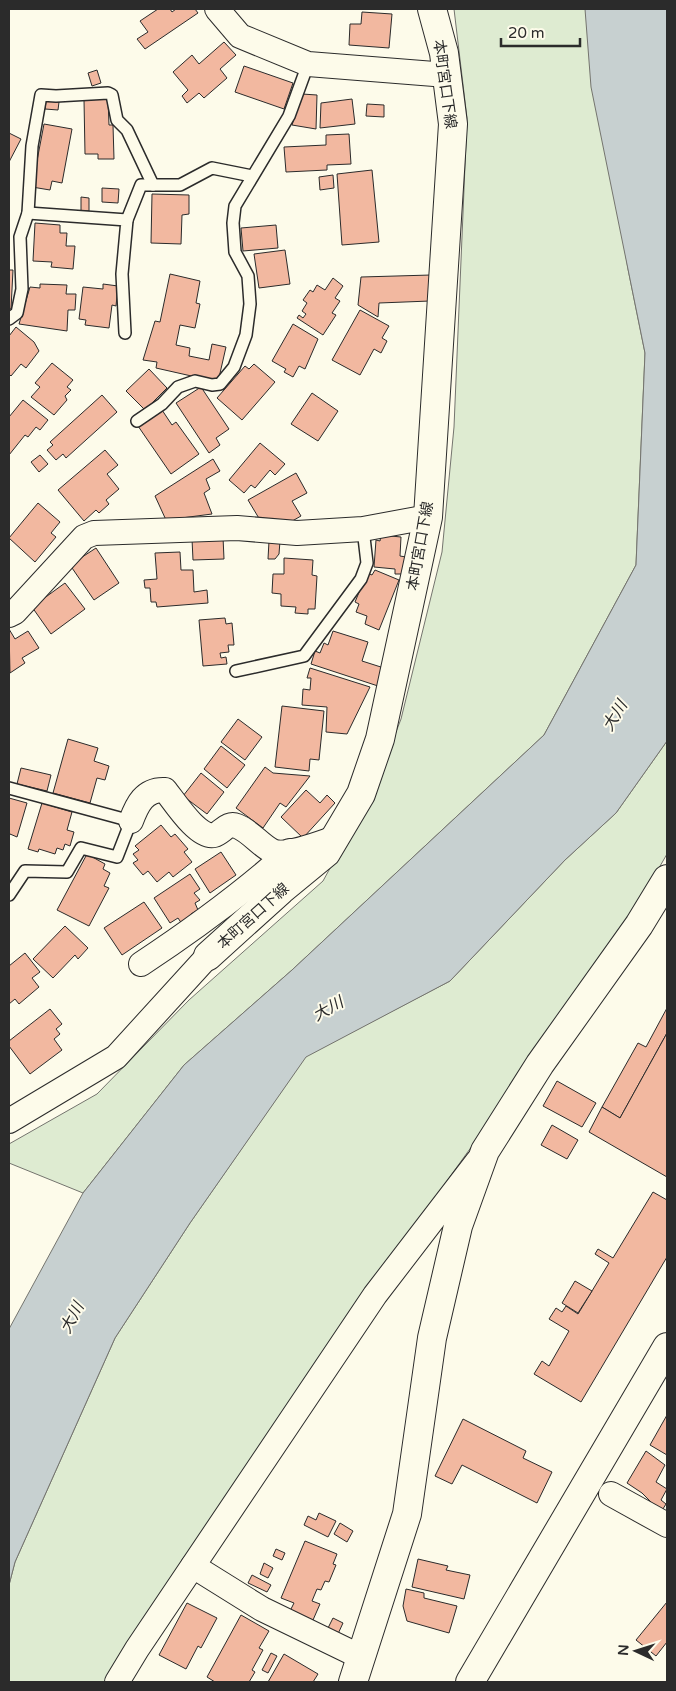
<svg xmlns="http://www.w3.org/2000/svg" width="676" height="1691" font-family="'Varela Round','Noto Sans JP',sans-serif">
<rect width="100%" height="100%" fill="#fdfbea"/>
<g fill="#deebd1" stroke="#74746e">
<polygon points="454,9 586,9 628,269 645,353 636,565 544,735 292,970 184,1065 83,1193 9,1163 9,1144 97,1094 189,1000 323,881 375,786 401,719 442,552 454,427 467,118"/>
<polygon points="667,741 667,854 648,887 564,1018 449,1178 137,1649 118,1682 9,1682 9,1585 15,1562 115,1338 190,1223 306,1056 450,981 565,860 616,813"/>
</g>
<polygon fill="#c7d0d0" stroke="#74746e" points="585,9 667,9 667,741 616,813 565,860 450,981 306,1057 190,1223 115,1338 15,1562 9,1585 9,1329 83,1193 184,1065 292,970 544,735 636,565 645,353 591,87"/>
<g fill="#f2b8a0" stroke="#2b2b2b">
<polygon points="158,9 170,9 172,12 176,9 195,9 198,13 145,49 137,39 148,32 140,21"/>
<polygon points="362,12 392,14 389,48 349,45 350,24 361,24"/>
<polygon points="224,42 236,55 220,69 227,78 204,98 199,93 187,103 182,96 188,90 173,72 192,55 199,64"/>
<polygon points="244,66 293,83 284,109 235,92"/>
<polygon points="97,70 101,83 92,86 88,73"/>
<polygon points="302,94 317,95 316,129 292,125"/>
<polygon points="108,99 109,125 113,125 114,159 98,159 98,154 85,154 84,100"/>
<polygon points="352,99 355,124 320,128 321,103"/>
<polygon points="46,101 59,102 58,110 45,109"/>
<polygon points="367,104 384,105 384,117 366,116"/>
<polygon points="44,124 72,129 62,183 52,181 50,190 32,187"/>
<polygon points="9,133 21,139 9,162"/>
<polygon points="349,134 351,164 327,165 327,170 286,172 284,147 326,145 326,135"/>
<polygon points="372,170 379,242 342,245 337,174"/>
<polygon points="333,175 334,188 320,190 319,177"/>
<polygon points="102,188 119,189 118,203 102,202"/>
<polygon points="152,194 189,195 189,214 182,215 181,244 151,243"/>
<polygon points="81,197 89,198 89,211 81,211"/>
<polygon points="35,223 60,225 60,233 67,233 66,246 75,246 73,269 51,267 52,262 33,261"/>
<polygon points="276,225 278,248 243,251 241,228"/>
<polygon points="285,250 290,284 259,288 254,254"/>
<polygon points="9,270 13,270 11,309 9,309"/>
<polygon points="170,274 200,281 196,303 200,304 195,328 180,325 176,345 190,348 189,356 209,360 212,344 226,347 218,382 156,368 157,362 143,360 155,321 160,322"/>
<polygon points="431,275 430,301 379,303 378,317 358,305 361,277"/>
<polygon points="333,278 343,286 335,298 340,301 332,313 336,315 323,335 297,318 299,315 303,318 306,314 302,311 307,303 303,300 310,290 313,292 317,285 325,290"/>
<polygon points="40,284 67,285 66,294 76,294 75,310 68,310 67,331 19,324 30,287 40,288"/>
<polygon points="103,284 118,286 116,306 112,305 109,328 85,325 86,320 79,319 83,287 103,289"/>
<polygon points="360,310 389,326 382,338 387,341 381,353 374,349 360,375 332,360"/>
<polygon points="293,324 318,339 305,369 299,366 293,377 284,372 286,369 272,361"/>
<polygon points="16,327 34,342 39,351 26,368 21,364 11,376 9,374 9,336"/>
<polygon points="52,363 73,380 67,387 71,390 65,396 67,400 54,415 31,397 40,387 35,383"/>
<polygon points="254,364 275,382 242,420 217,398 245,366 249,369"/>
<polygon points="149,369 167,388 145,410 126,391"/>
<polygon points="201,387 229,429 216,438 220,445 209,453 176,403"/>
<polygon points="312,393 338,411 318,441 291,424"/>
<polygon points="102,395 117,412 66,458 63,454 56,460 47,450 53,445 50,442"/>
<polygon points="23,400 48,420 40,430 36,427 28,437 25,435 9,455 9,417"/>
<polygon points="162,410 172,425 176,422 199,454 171,474 138,426"/>
<polygon points="260,443 285,464 275,475 270,470 255,488 251,485 244,493 229,480"/>
<polygon points="105,450 118,465 107,474 119,489 106,500 109,504 99,513 96,510 84,521 58,490"/>
<polygon points="40,455 48,464 39,472 31,462"/>
<polygon points="213,459 220,471 206,479 210,489 204,493 212,514 166,520 155,496"/>
<polygon points="296,473 307,493 292,501 301,516 287,524 260,520 248,500"/>
<polygon points="38,503 60,522 51,533 56,537 35,562 9,538"/>
<polygon points="381,535 401,537 400,556 406,557 405,574 395,574 395,569 374,567 376,540 380,541"/>
<polygon points="223,537 224,559 193,560 192,539"/>
<polygon points="269,541 280,541 279,554 275,559 268,559"/>
<polygon points="96,548 119,583 94,600 70,565"/>
<polygon points="180,552 181,570 193,570 194,592 207,590 208,603 157,607 156,602 151,602 150,588 145,588 144,580 157,579 155,553"/>
<polygon points="284,558 313,560 312,575 317,576 315,609 308,609 308,614 295,613 296,607 281,606 281,594 272,593 273,574 284,574"/>
<polygon points="375,570 399,580 379,630 365,624 367,616 356,612 359,604 355,602 367,573 372,575"/>
<polygon points="65,583 85,609 51,634 32,607"/>
<polygon points="225,618 226,624 232,623 234,645 228,645 229,652 220,653 221,658 226,657 227,664 203,666 199,620"/>
<polygon points="9,629 15,639 28,631 39,648 22,658 25,663 10,673"/>
<polygon points="333,631 368,642 362,661 384,668 378,686 311,664 315,651 320,653 324,643 328,645"/>
<polygon points="310,668 370,687 347,734 326,732 327,707 302,705 303,689 310,690 311,678 307,678"/>
<polygon points="282,706 324,711 319,760 310,759 309,771 275,767"/>
<polygon points="238,719 262,737 245,760 221,742"/>
<polygon points="68,739 98,748 94,761 109,766 105,780 97,778 90,803 53,793"/>
<polygon points="221,746 245,765 227,788 204,769"/>
<polygon points="265,767 273,773 310,776 286,807 280,803 263,828 236,808"/>
<polygon points="21,768 51,775 47,791 17,784"/>
<polygon points="201,773 224,792 207,814 183,796"/>
<polygon points="306,790 320,803 327,795 335,803 303,838 281,817"/>
<polygon points="9,798 27,803 17,837 10,834 9,837"/>
<polygon points="42,803 72,812 67,830 74,832 70,846 65,844 63,850 57,848 55,854 39,849 38,852 28,849"/>
<polygon points="161,825 171,837 175,834 188,849 184,852 192,862 173,877 169,872 157,882 148,871 143,875 133,863 138,860 133,854 139,850 135,846"/>
<polygon points="221,852 236,875 210,893 195,869"/>
<polygon points="87,854 105,864 103,869 110,873 104,886 109,888 89,926 57,910"/>
<polygon points="190,874 200,889 194,893 200,900 195,903 198,910 191,914 195,920 184,927 178,918 170,923 154,898"/>
<polygon points="144,902 162,928 122,955 104,928"/>
<polygon points="65,926 88,948 78,959 75,955 53,978 33,959"/>
<polygon points="25,953 40,972 32,978 39,987 19,1004 15,999 9,1004 9,966"/>
<polygon points="667,1008 667,1033 620,1118 602,1107 638,1043 646,1047"/>
<polygon points="50,1009 62,1024 56,1029 60,1034 54,1039 62,1050 30,1074 9,1046 9,1041"/>
<polygon points="667,1033 667,1177 589,1132 602,1107 620,1118"/>
<polygon points="557,1081 596,1103 582,1127 543,1106"/>
<polygon points="552,1125 578,1140 567,1159 541,1145"/>
<polygon points="653,1192 667,1200 667,1257 581,1402 534,1374 542,1361 549,1366 569,1331 549,1319 556,1308 562,1312 566,1306 578,1314 609,1263 595,1254 598,1249 613,1258"/>
<polygon points="575,1281 592,1291 578,1313 562,1303"/>
<polygon points="667,1415 667,1455 650,1445"/>
<polygon points="463,1419 526,1451 523,1458 552,1472 537,1503 462,1465 452,1484 435,1476"/>
<polygon points="646,1451 665,1465 656,1482 667,1489 661,1500 666,1504 661,1512 642,1493 627,1483"/>
<polygon points="319,1513 336,1521 328,1537 304,1525 308,1516 316,1520"/>
<polygon points="340,1523 353,1531 347,1542 334,1534"/>
<polygon points="305,1541 337,1554 333,1564 336,1565 329,1582 325,1581 321,1590 317,1589 312,1601 320,1604 313,1620 290,1611 294,1603 281,1598"/>
<polygon points="276,1549 285,1553 282,1560 273,1556"/>
<polygon points="418,1559 448,1566 446,1570 470,1575 464,1599 412,1587"/>
<polygon points="264,1563 273,1568 268,1578 260,1574"/>
<polygon points="252,1575 271,1585 267,1592 248,1583"/>
<polygon points="406,1589 424,1593 424,1598 457,1606 449,1633 407,1621 403,1606"/>
<polygon points="667,1602 667,1642 656,1656 636,1640"/>
<polygon points="187,1603 217,1618 201,1648 198,1646 186,1669 159,1655"/>
<polygon points="241,1615 269,1631 259,1648 263,1650 252,1670 255,1672 249,1682 215,1682 207,1677"/>
<polygon points="333,1618 343,1623 337,1636 326,1632"/>
<polygon points="271,1653 277,1656 268,1673 262,1670"/>
<polygon points="284,1654 318,1674 313,1682 268,1682"/>
</g>
<g fill="none" stroke-linecap="round" stroke-linejoin="round">
<defs>
<g id="service">
<polyline points="28,213 127,220 122,274 125,333"/>
<polyline points="127,220 141,185 180,185 212,168 252,176"/>
<polyline points="9,319 17,313 22,289 20,237 28,213 32,146 41,95 56,96 108,93 112,95 117,120 127,130 153,185"/>
<polyline points="137,421 162,404 178,387 195,381 212,385 220,384 234,367 246,335 250,304 248,276 235,252 233,223 235,206 289,116 308,64"/>
<polyline points="236,671 304,656 361,579 367,563 363,529"/>
<polyline points="9,788 131,821 117,857 81,848 67,872 25,871 9,895"/>
</g>
<g id="minor">
<polyline points="217,9 240,36 308,64 447,75"/>
<polyline points="9,615 15,612 84,537 94,533 237,528 297,533 363,529 428,517"/>
<path d="M131,821C137,805 144,789 165,790C174,801 198,839 214,835C222,833 227,822 237,826C250,831 260,845 272,851C286,857 320,843 335,838"/>
<path d="M141,964C194,929 242,894 290,851"/>
<polyline points="9,1121 116,1057 208,956"/>
<polyline points="611,1494 667,1525"/>
<polyline points="193,1566 262,1609 361,1657"/>
<polyline points="117,1682 137,1649 375,1295 477,1162"/>
</g>
<g id="tertiary">
<polyline points="208,956 281,890 326,853 361,794 380,739 428,517 453,124 444,53 432,9"/>
<polyline points="353,1682 407,1514 432,1338 458,1226 485,1151 540,1064 639,925 667,879"/>
<polyline points="470,1682 667,1347"/>
</g>
</defs>
<use href="#service" stroke="#2b2b2b" stroke-width="14"/>
<use href="#minor" stroke="#2b2b2b" stroke-width="26"/>
<use href="#tertiary" stroke="#2b2b2b" stroke-width="30"/>
<use href="#service" stroke="#fdfbea" stroke-width="11"/>
<use href="#minor" stroke="#fdfbea" stroke-width="24"/>
<use href="#tertiary" stroke="#fdfbea" stroke-width="28"/>
</g>
<g text-anchor="middle" dominant-baseline="central" stroke-width="4" stroke-linejoin="round" paint-order="stroke">
<g font-size="15" fill="#2b2b2b" stroke="#fdfbea">
<text transform="translate(445 84) rotate(82)">本町宮口下線</text>
<text transform="translate(420 546) rotate(-80)">本町宮口下線</text>
<text transform="translate(253 916) rotate(-42)">本町宮口下線</text>
</g>
<g font-size="16" font-style="italic" fill="#2b2b2b" stroke="#fdfbea">
<text transform="translate(615 716) rotate(-59)">大川</text>
<text transform="translate(328 1009) rotate(-29)">大川</text>
<text transform="translate(72 1318) rotate(-62)">大川</text>
</g>
</g>
<rect width="676" height="1691" fill="none" stroke="#2b2b2b" stroke-width="20"/>
<g transform="translate(636 1651) rotate(274)" stroke="#fdfbea" stroke-width="4" paint-order="stroke">
<path d="M0-4L9 19L0 12L-9 19Z" fill="#2b2b2b"/>
<text y="-8" font-size="14" font-weight="bold" text-anchor="middle" fill="#2b2b2b">N</text>
</g>
<path d="M501 38v8h79v-8" fill="none" stroke="#2b2b2b" stroke-width="2.5"/>
<text x="508" y="38" font-size="15" fill="#2b2b2b" stroke="#fdfbea" stroke-width="4" paint-order="stroke">20 m</text>
</svg>
